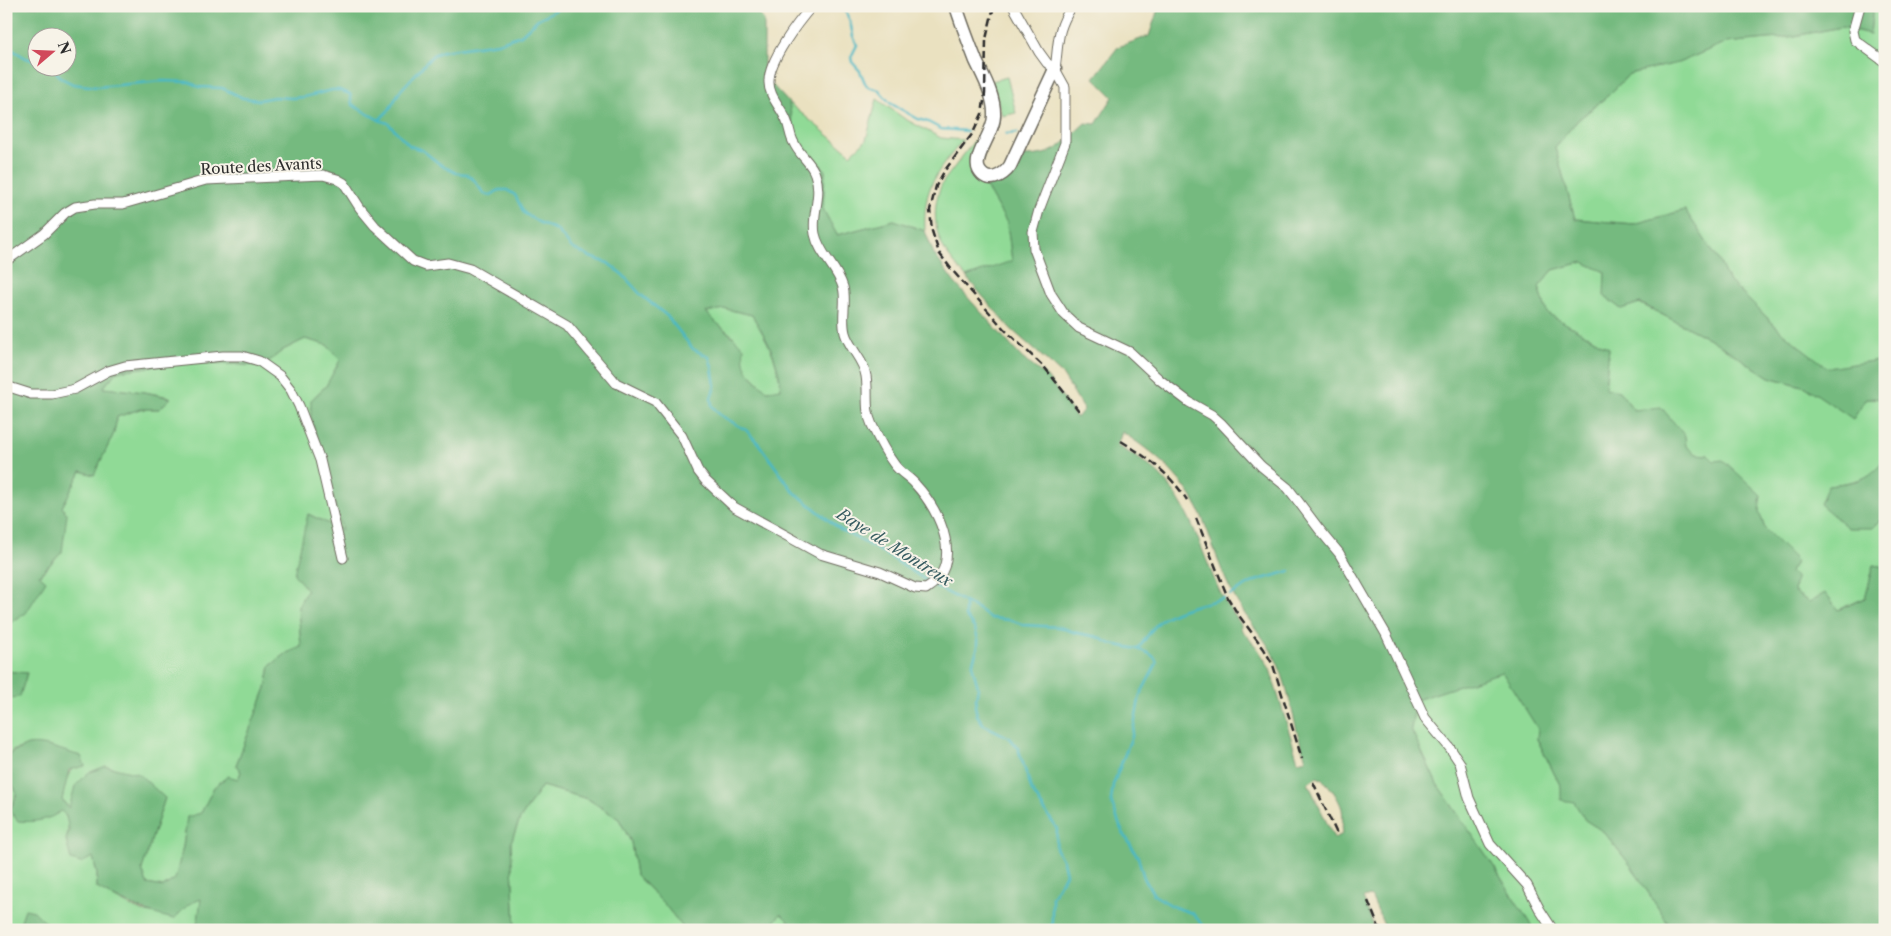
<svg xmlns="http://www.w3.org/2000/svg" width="1891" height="936" font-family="'Libre Caslon Text',serif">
<rect width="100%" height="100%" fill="#f7f3e8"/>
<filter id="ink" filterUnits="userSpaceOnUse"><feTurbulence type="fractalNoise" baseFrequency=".02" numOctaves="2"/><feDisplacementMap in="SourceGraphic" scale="10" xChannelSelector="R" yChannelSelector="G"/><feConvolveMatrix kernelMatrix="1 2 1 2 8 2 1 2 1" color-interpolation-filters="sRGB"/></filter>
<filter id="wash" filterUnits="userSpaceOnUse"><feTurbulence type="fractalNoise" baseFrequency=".0096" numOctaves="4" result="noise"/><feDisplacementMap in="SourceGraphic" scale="20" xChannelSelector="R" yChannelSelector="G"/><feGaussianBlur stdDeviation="1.12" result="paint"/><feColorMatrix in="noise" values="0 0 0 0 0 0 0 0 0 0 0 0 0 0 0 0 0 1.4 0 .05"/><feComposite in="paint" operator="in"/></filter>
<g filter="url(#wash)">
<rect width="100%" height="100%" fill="#eae1c0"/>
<g fill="#90da96" stroke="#5e8260">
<polygon points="1873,6 1885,6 1885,359 1828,369 1784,334 1728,280 1719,261 1685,210 1634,224 1575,219 1555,147 1578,120 1611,93 1629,74 1678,63 1725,43 1789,37 1842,27 1870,34"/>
<polygon points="1007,77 1016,113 1002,116 992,81"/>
<path d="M877,99L905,119L941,138L963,140C936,173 923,186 925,231L894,220L837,235L823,209L825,170L794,134L789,103L851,154L866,140Z"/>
<path d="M977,137L971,161L972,175L978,183L986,187L1007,223L1012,261L966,277C958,267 948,257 942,245C933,226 933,201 943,182Z"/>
<path d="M1583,262L1605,272V296L1621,309L1639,303L1712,340L1769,377L1806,387L1853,418L1867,398L1885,399C1885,416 1888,441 1885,458C1881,479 1846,483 1829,485L1873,528L1885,516V567L1874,565L1865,598L1837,610L1809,602L1794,592L1790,572L1797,561L1765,529L1759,511L1714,461L1708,455L1696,454L1685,445V436L1634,410L1619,391L1605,388L1609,348L1547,313L1539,287L1553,270Z"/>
<path d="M726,309L752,315C768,342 777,357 781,389L767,391L749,373L742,361L733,336L713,320L706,311Z"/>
<path d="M305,339L327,345L341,360L326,386L311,400L342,530L308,514L307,590L298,606L301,647L287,653L270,666L266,688L236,765L241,772L238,779L214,787L201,814L187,817L183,847L176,879L163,887L147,884L142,869L165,798L70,809L62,800C64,781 69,771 81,756L29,745L12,751L6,759V700L20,695L27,673L6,671V625L26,613L39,576L62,552V507L81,471L94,475L114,433L117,417L140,409H159L170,397L145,392L103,388L117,371L190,362L263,366L283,350Z"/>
<polygon points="1502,671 1538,729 1537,739 1561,787 1574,801 1585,820 1604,832 1632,867 1672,930 1534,930 1491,862 1437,784 1411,729 1416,700"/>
<path d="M6,772C16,787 20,794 9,810H61C70,819 69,829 66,840L93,857L97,874V888C110,895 135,911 150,913C160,915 192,903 202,898L198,921L193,930H53L34,911L25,910L19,930H6Z"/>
<polygon points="542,786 588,799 619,819 631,842 636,875 665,905 685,930 515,930 511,842 520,819"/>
<polygon points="781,913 798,930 767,930"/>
</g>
<g fill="#74ba7f" stroke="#507255" fill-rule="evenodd">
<path d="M6,6H752L764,20V76L789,103L794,134L825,170L823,209L837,235L894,220L925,231L934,254L954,282L1022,358L1047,377L1077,418L1084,409L1062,374L1011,329L966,277L1012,261L1007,223L986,187L1006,179L1022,156C1057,156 1061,145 1085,123L1096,124L1113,97L1094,78L1118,47L1149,36L1159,6H1873L1870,34L1842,27L1789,37L1725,43L1678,63L1629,74L1611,93L1578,120L1555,147L1575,219L1634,224L1685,210L1719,261L1728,280L1784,334L1828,368L1885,359V399L1867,398L1853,419L1806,387L1769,377L1712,340L1640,303L1621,309L1604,296L1605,272L1583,262L1553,270L1539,287L1547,313L1609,348L1605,388L1619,391L1634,410L1661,407L1685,436L1686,446L1696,454L1708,455L1714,461L1723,460L1761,495L1759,511L1765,529L1797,561L1790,572L1796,578L1794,592L1809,602L1825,593L1838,610L1865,598L1874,565L1885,567V930H1672L1632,867L1604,832L1585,820L1574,802L1561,800V787L1537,739L1538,729L1502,672L1416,700L1411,729L1437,784L1491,862L1534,930H1386L1372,898L1370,896L1363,898L1375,930H798L781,914L767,930H685L665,905L636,875L631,842L619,819L588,799L542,786L520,819L511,842L515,930H193L198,921L201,899L189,904L174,919C146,913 122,902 97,888V874L93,857L81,863L71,860L66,840L69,830L66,816L61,811C50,820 33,823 18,821L9,810C25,789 10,788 6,771C4,762 8,752 17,750C21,749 24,746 28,745C44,742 65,752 81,756L85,766L69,770L62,800L69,808L75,786L88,773L106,766L139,774L165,798L142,869L147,884L163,887L175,879L183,847L187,817L201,813L214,787L228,776L238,779L241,772L236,765L266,688L270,666L287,653L301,647L298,606L307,590L294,574L308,514L342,530L311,417V400L326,386L340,360L327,345L305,339L283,350L263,366L190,362L117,371L103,388L145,392L171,398L159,409H140L117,417L114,433L94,475L81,471L62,507L67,514L62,552L39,575L46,581L26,613L6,625ZM38,38H68V68H38ZM726,309L752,315C768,341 778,358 781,389L767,391C752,376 741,371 744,348C732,334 717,325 706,312ZM1122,432C1153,452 1182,476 1199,510C1212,538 1219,570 1235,598C1247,621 1268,640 1278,664C1291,694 1294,729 1306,759L1298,761L1270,669L1258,649L1241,629V625C1235,615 1227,606 1222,596C1203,558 1194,515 1166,482C1153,466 1135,456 1117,446ZM1317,777C1327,780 1339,798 1342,809C1344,817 1341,825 1343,834L1334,838L1308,783Z"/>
<path d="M1885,459V516L1873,528H1848L1820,504L1828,485C1855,482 1867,482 1885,459Z"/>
<polygon points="6,671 27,673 20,696 6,700"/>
<polygon points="25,909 34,911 53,930 18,929"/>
</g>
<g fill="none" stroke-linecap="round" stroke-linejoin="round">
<g stroke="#4ab8c4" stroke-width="2.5">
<polyline points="843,6 850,21 853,36 857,45 851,57 852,62 860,71 865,83 868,87 879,90 890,103 918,119 928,122 941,129 967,131"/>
<polyline points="6,46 26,58 38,62"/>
<polyline points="53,68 61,78 73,84 97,87 162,81 189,82 199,87 222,88 243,98 259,100 274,97 292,98 304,97 332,90 339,90 350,94 352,104 356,107 379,120 388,123 410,146 422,150 441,165 456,173 467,174 474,180 484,194 491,195 499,190 507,190 515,195 524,213 538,222 557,230 572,248 590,257 608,263 623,275 641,295 667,316 693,349 709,357 712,367 715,386 711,398 712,406 720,415 746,430 758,443 793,491 841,530 884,553 930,583"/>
<polyline points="379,120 389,110 400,91 433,55 443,51 498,43 521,35 538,19 564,6"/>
<polyline points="1006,134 1017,133"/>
<polyline points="935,586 978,609 990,618 1010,620 1024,625 1059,627 1077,633 1098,637 1111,644 1138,649 1150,654 1155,658 1157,663 1140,695 1132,736 1113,785 1111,801 1121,829 1138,857 1144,878 1154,895 1174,907 1192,913 1203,925 1203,930"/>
<polyline points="1230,595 1255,581 1290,571"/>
<polyline points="965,603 965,616 975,629 978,639 978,647 973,662 973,669 978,687 975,706 977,715 984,725 1010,738 1018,748 1032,791 1057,829 1056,848 1063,861 1066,874 1052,897 1052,930"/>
<path d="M1138,649C1146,639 1153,625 1164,618C1181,607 1205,604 1224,598"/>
</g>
</g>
</g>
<g filter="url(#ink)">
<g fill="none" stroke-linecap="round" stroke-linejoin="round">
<defs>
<g id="street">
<polyline points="1013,6 1039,52 1047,63 1055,69 1065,87 1065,143 1039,210 1033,232 1034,249 1051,294 1064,314 1079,328 1130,352 1160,380 1189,402 1212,415 1221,423 1261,466 1288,488 1301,505 1319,529 1339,553 1386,634 1425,718 1450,748 1460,763 1469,798 1490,844 1527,885 1540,910 1553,930"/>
<polyline points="1860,6 1853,31 1855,40 1885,62"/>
<path d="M1055,69C1059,41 1056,31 1072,6"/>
<path d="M6,261L44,234L65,213L75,207L95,204H123L206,180L323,175L337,179L344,183L360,208L375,226L413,261L426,266L448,263L470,269L567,325L616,383L655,402L682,436L698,471L705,480L734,507L820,554L880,572L915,588L926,589C965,565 941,512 916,485C910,477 900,473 894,464C885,452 878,438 872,425C864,408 869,394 866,376C864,360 849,348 845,333C841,317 847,302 843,287C837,267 819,254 815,234C811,214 823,196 815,174C811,162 799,155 794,143C790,137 790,129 787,122C782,108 768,96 769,81C769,60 798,22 812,6"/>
<polyline points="6,386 31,394 52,394 75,389 108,371 125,366 223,356 242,356 259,361 280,376 291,390 299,406 320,460 343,558"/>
</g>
<path id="secondary" d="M956,6C962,25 969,43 976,61C984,78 995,97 994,116C994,133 972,157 979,170C987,185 1003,176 1010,166L1055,69"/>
</defs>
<use href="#street" stroke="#6e6b5f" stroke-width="11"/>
<use href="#secondary" stroke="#6e6b5f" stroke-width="15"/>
<use href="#street" stroke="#fff" stroke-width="9"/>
<use href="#secondary" stroke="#fff" stroke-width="12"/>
<g stroke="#2b2b2b" stroke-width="2.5" stroke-dasharray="8 4" stroke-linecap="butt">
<polyline points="994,6 986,39 985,94 982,114 973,133 945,170 936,186 930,210 932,231 939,253 952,270 1004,329 1045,368 1079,411"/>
<path d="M1121,441C1147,457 1170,474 1187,500"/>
<polyline points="1196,518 1228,598 1237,613 1264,649 1273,665 1302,759"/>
<polyline points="1313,782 1337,834"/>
<polyline points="1368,901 1380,930"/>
</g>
</g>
</g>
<g text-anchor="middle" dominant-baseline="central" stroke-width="4" stroke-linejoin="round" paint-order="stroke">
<g font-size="15" fill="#2b2b2b" stroke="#f7f3e8">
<text transform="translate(261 166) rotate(-3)">Route des Avants</text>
</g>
<g font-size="16" font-style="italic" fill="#365c61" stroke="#f7f3e8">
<text transform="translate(895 547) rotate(32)">Baye de Montreux</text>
</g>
</g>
<rect width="1891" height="936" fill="none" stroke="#f7f3e8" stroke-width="25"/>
<g transform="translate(52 52) rotate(71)"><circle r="24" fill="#f7f3e8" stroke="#a5a39c"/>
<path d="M0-4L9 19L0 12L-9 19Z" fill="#d1495b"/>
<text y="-8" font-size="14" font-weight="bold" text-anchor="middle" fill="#2b2b2b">N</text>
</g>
</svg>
